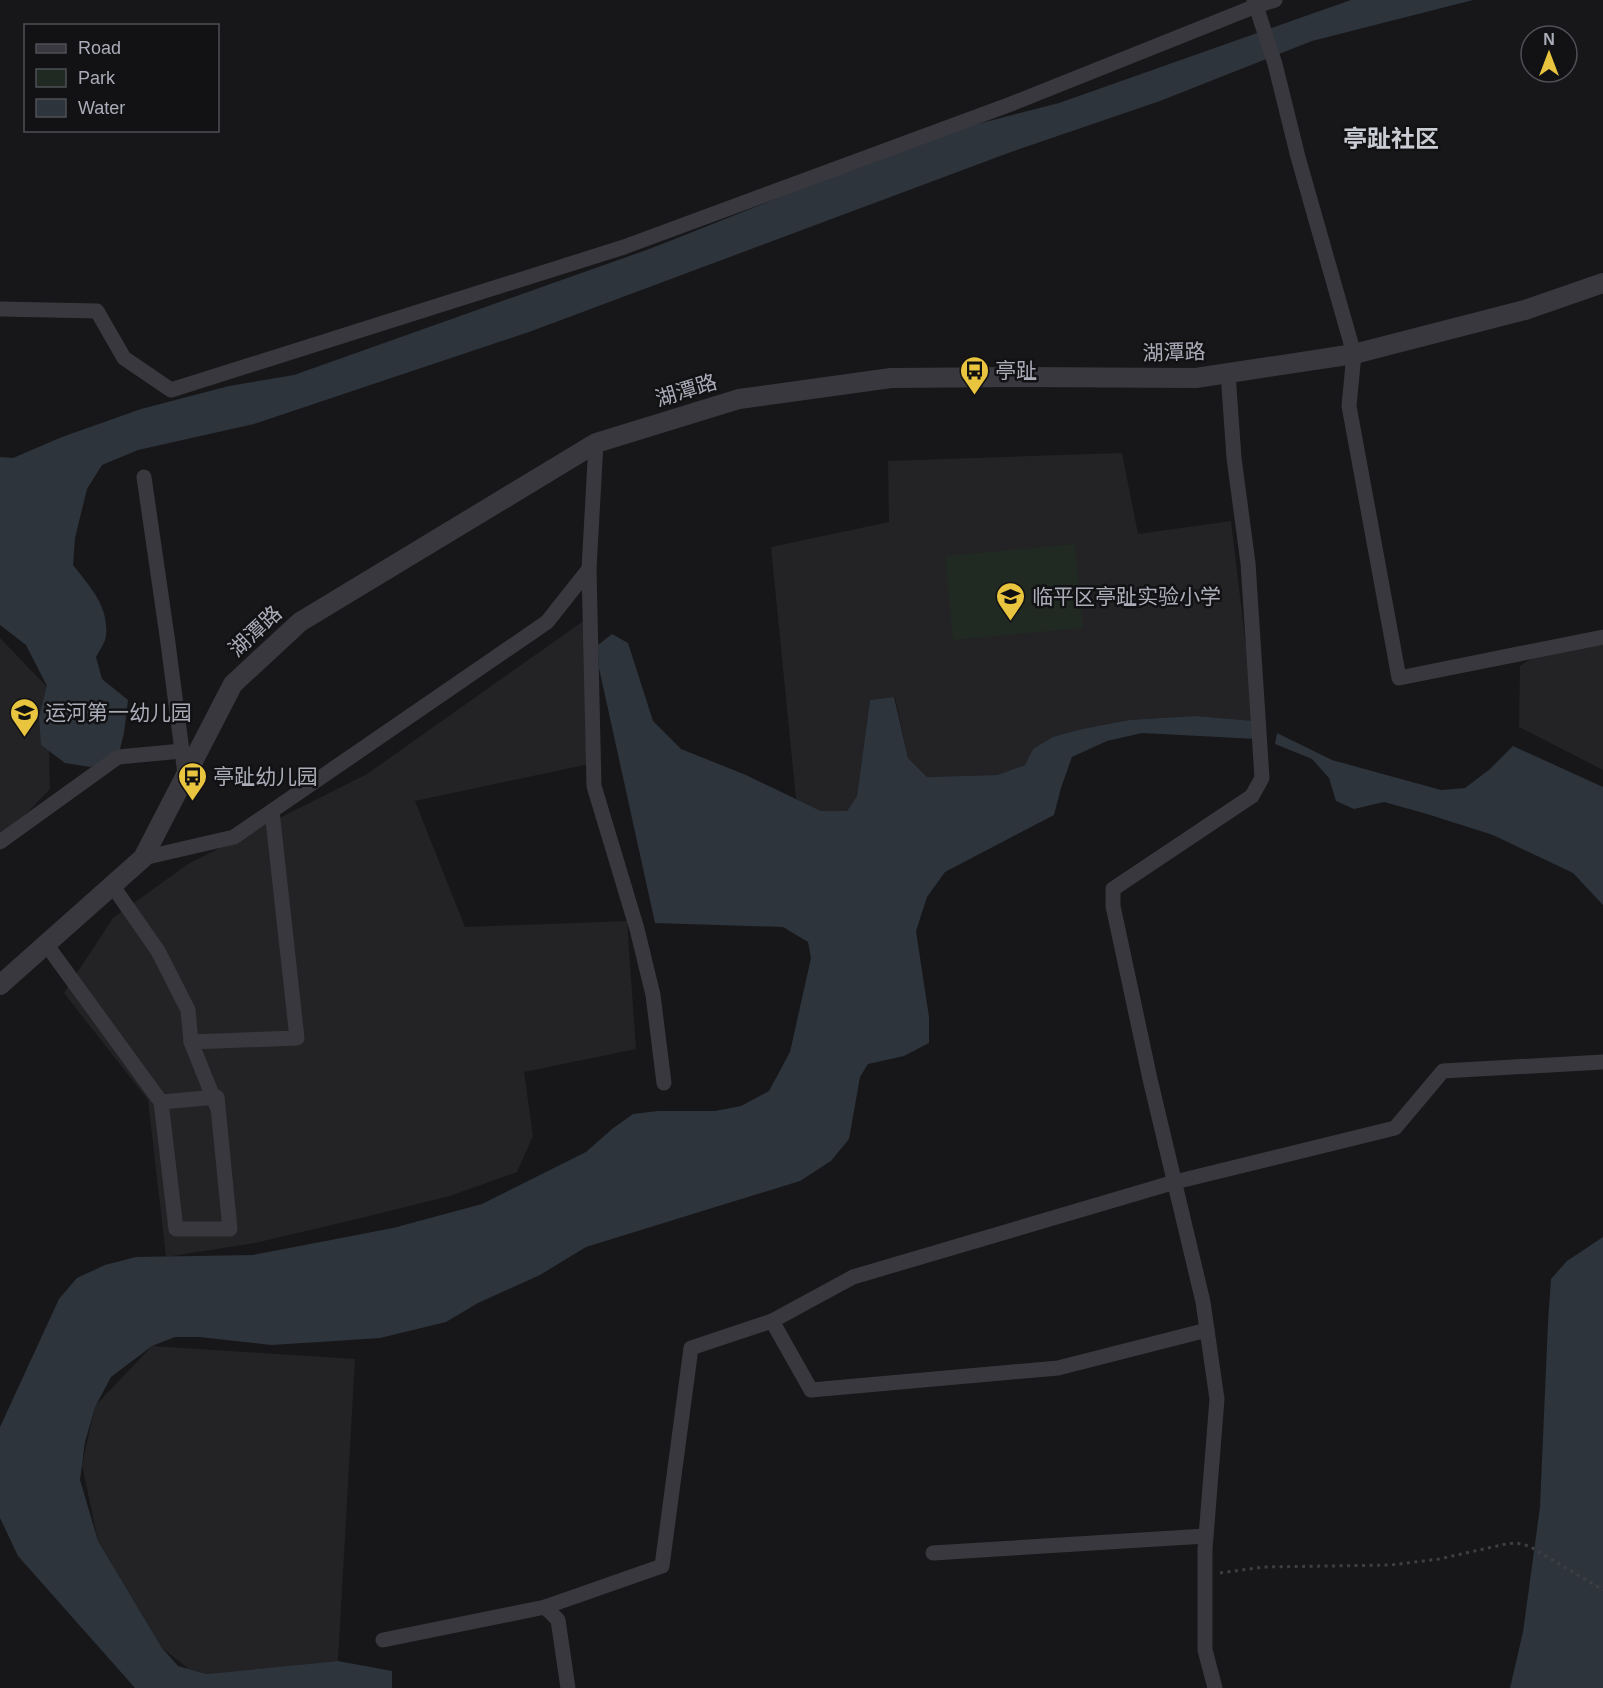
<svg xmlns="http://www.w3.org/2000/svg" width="1603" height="1688" font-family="Arial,'Noto Sans SC',sans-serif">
<rect width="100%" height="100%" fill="#171719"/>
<g fill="#232326">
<polygon points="1122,453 1138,534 1231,521 1255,721 1195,716 1129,720 1082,729 1033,749 1025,765 997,775 927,777 908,758 895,697 870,700 857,796 847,811 821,811 796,799 771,547 889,522 888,461"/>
<polygon points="589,617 589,764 415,801 465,927 627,921 636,1049 524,1072 533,1136 517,1172 450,1196 357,1219 255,1243 166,1257 148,1100 64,993 113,918 188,864 367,774"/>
<polygon points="1603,637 1603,770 1519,727 1520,666 1561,639"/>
<polygon points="0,638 47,687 50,789 0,841"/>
<polygon points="152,1346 355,1359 338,1661 208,1674 189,1669 162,1648 98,1541 82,1465 95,1406"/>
</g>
<polygon fill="#212923" points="1075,544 1083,628 953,640 945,556"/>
<g fill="#2d343c">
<path d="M1351,0H1473L1312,41L1160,101L1011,152L529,332L254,424L138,450L102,465L87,489L75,538L73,565C90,587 109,606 106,636C105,643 99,651 96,657L102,679L128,700L124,733L118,757L90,767L65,763L41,745L39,716L47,686L26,645L0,625V457L13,458L62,437L141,409L229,386L294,375L652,248L939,134L1059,103Z"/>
<polygon points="612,634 628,643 653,721 681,749 746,775 821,811 847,811 857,796 870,700 894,697 908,758 927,777 997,775 1025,765 1033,749 1053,737 1082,729 1129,720 1195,716 1255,721 1257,739 1142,733 1107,741 1072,757 1061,788 1054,815 945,872 927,897 916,931 929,1017 929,1043 904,1056 868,1064 860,1077 849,1139 831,1161 800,1181 586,1247 540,1275 478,1303 446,1322 380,1338 335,1341 271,1345 199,1337 175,1337 152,1346 111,1377 95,1407 85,1442 80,1480 98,1541 162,1648 178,1666 207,1674 338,1661 392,1671 392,1688 135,1688 18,1556 0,1518 0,1427 59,1299 77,1278 105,1265 136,1257 253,1255 393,1228 482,1204 586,1152 612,1129 633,1114 658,1111 715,1111 741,1106 769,1091 790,1052 811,958 808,942 783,927 655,923 599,668 598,645"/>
<polygon points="1277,733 1332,760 1441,790 1465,788 1490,769 1513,746 1603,787 1603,905 1573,873 1493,835 1427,814 1384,802 1354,809 1336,801 1329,778 1312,759 1275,744"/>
<polygon points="1603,1237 1603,1688 1510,1688 1523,1632 1540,1507 1548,1322 1551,1279 1567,1261"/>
</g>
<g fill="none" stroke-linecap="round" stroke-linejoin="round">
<polyline stroke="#3e3f44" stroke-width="3" stroke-dasharray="3 4.5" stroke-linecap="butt" points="1220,1573 1264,1567 1391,1565 1439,1559 1506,1544 1516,1543 1529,1546 1603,1590"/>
<g stroke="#38383e" stroke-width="15">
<polyline points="1254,0 1275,64 1298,157 1354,354 1349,406 1399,678 1603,637"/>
<polyline points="0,309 97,311 124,358 171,390 624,247 1011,104 1256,6 1275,0"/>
<polyline points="144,477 168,643 185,774"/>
<polyline points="589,569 594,786 637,929 653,995 664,1083"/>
<polyline points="0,842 118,757 182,751"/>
<polyline points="143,858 234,837 547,622 589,569 596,443"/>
<polyline points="112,885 158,951 188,1010 191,1042"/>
<polyline points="46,944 161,1102 176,1229 230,1229 217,1097 161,1102"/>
<polyline points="217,1107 191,1042 297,1038 272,811"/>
<polyline points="772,1321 853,1277 1175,1182 1395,1128 1443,1071 1603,1062"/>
<polyline points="933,1553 1206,1536"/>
<polyline points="545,1607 662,1566 691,1348 772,1321 811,1390 1058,1368 1207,1330"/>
<polyline points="383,1640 545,1607 558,1620 568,1688"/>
<polyline points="1215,1688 1205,1650 1205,1549 1217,1399 1203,1302 1150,1079 1113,906 1113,889 1252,796 1262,778 1248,563 1234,458 1228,373"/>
</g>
<polyline stroke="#38383e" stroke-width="20" points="0,985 143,858 233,684 300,622 596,443 739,399 891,378 1016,377 1196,378 1354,354 1525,310 1603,283"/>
</g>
<defs>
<symbol id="bus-pin" viewBox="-11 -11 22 30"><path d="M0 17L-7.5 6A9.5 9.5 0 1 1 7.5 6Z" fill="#e9c43e" stroke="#121214"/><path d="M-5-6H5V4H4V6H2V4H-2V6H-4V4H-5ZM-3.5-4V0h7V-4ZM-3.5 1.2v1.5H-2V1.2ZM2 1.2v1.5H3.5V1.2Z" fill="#111"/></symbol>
<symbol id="school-pin" viewBox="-11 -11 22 30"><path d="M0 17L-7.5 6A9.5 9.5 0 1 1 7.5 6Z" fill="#e9c43e" stroke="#121214"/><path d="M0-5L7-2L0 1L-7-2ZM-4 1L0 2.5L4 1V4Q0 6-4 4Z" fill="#111"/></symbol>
</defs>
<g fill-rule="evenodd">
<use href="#bus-pin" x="958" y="354" width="33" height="45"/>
<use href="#school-pin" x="994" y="580" width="33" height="45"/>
<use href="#school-pin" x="8" y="696" width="33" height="45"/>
<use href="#bus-pin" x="176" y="760" width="33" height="45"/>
</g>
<g text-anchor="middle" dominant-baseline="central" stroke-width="5" stroke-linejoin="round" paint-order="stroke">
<g font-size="21" fill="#aaacb8" stroke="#121214">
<text transform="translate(1174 352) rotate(-2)">湖潭路</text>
<text transform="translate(686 390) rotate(-17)">湖潭路</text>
<text transform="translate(255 631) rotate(-43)">湖潭路</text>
</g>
<g font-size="21" fill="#aaacb8" stroke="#121214" text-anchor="start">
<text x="995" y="370">亭趾</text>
<text x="1032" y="596">临平区亭趾实验小学</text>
<text x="45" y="712">运河第一幼儿园</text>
<text x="213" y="776">亭趾幼儿园</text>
</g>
<g font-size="24" font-weight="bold" fill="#caccd4" stroke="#121214">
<text x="1391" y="138">亭趾社区</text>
</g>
</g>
<rect x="24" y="24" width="195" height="108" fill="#121214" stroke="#4f5056" stroke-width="1.5"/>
<rect x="36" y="44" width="30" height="9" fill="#38383e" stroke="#4f5056" stroke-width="1.5"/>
<text x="78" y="54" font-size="18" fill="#aaacb8">Road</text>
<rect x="36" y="69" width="30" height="18" fill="#212923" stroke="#4f5056" stroke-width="1.5"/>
<text x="78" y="84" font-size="18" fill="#aaacb8">Park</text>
<rect x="36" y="99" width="30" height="18" fill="#2d343c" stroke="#4f5056" stroke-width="1.5"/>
<text x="78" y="114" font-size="18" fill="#aaacb8">Water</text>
<g transform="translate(1549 54)"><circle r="28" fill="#121214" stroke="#4f5056" stroke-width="1.5"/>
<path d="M0-4.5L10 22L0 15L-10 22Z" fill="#e9c43e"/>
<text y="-9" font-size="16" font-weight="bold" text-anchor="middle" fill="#aaacb8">N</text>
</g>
</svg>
